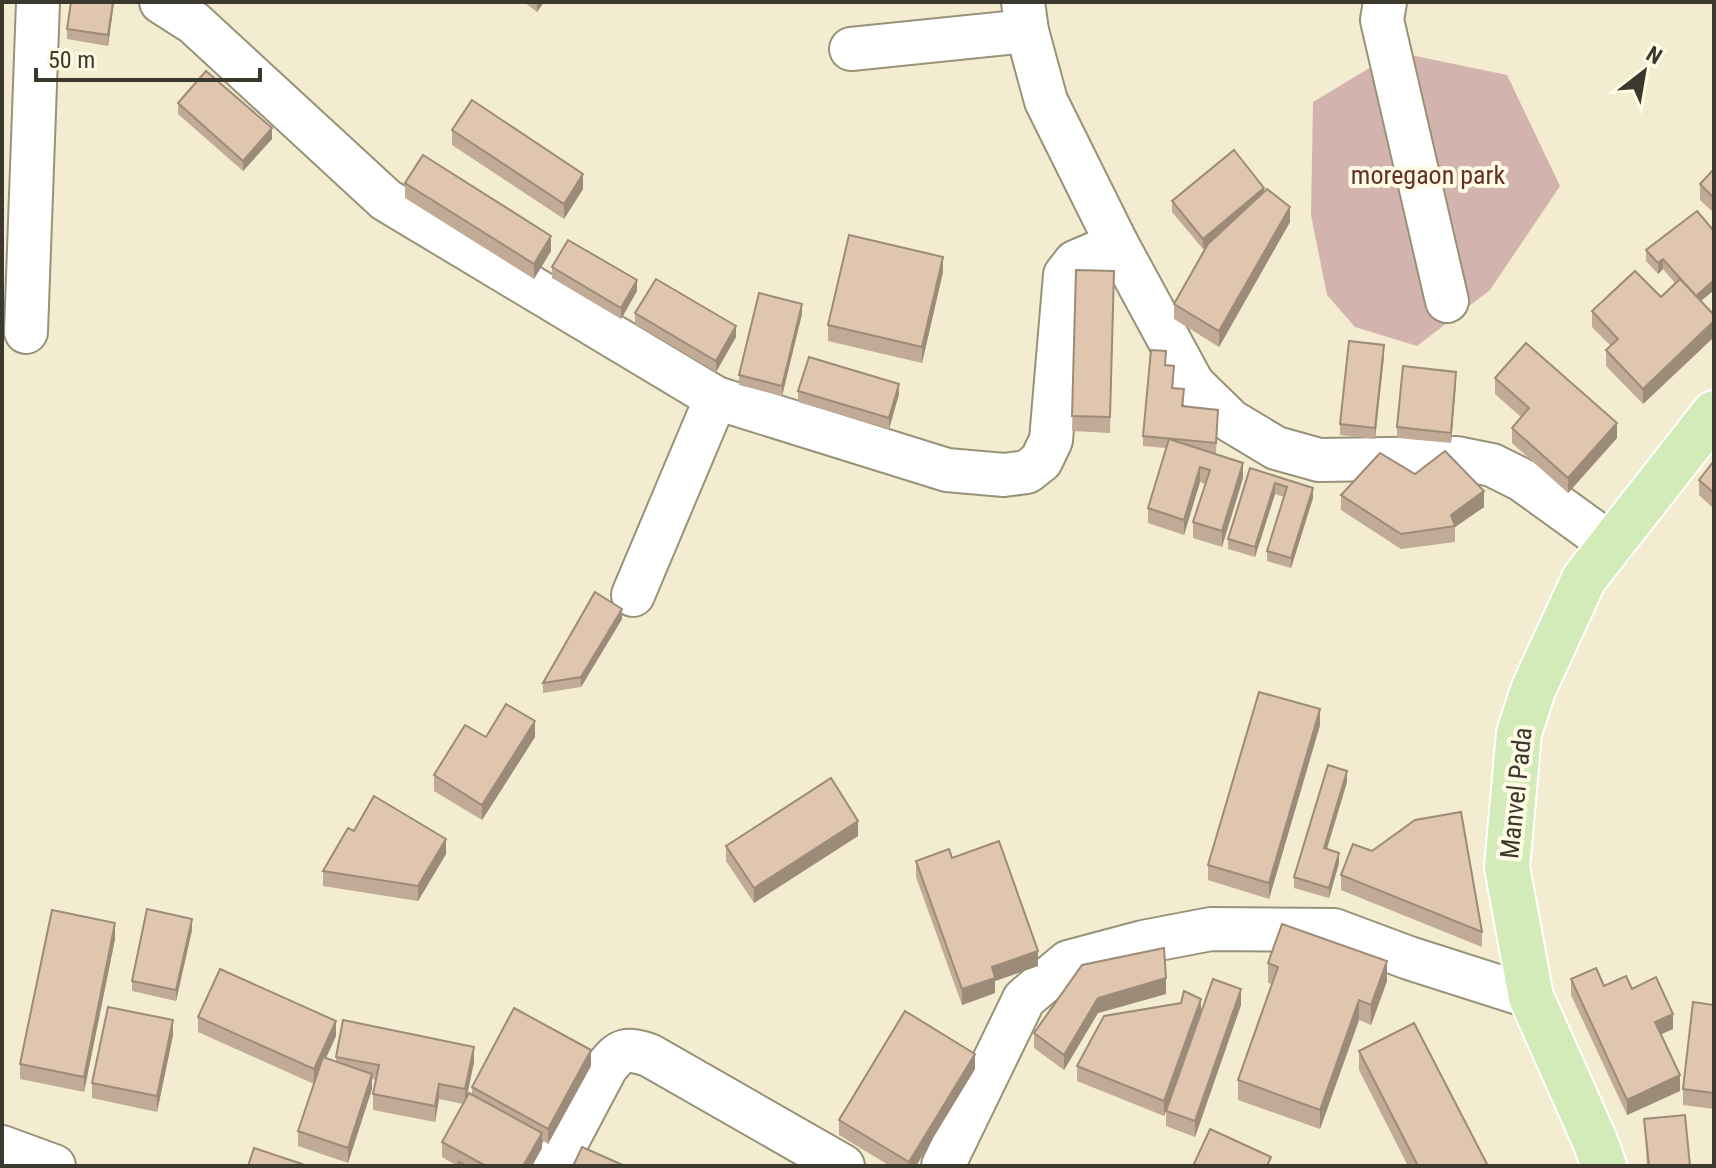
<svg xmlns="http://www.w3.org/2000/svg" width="1716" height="1168" font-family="'Roboto Condensed',sans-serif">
<rect width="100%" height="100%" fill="#f3ecd0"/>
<polygon fill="#d3b3ad" points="1396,52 1507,75 1560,186 1490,290 1417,346 1355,327 1327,295 1311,215 1313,102"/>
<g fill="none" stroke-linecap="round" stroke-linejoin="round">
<defs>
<g id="minor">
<polyline points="161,2 194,23 386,200 716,398 947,470 1004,475 1027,472 1041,461 1051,440 1065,275 1075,262 1117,244 1193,384 1231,421 1276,448 1319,460 1457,458 1492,465 1522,480 1612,545"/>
<polyline points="1023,2 1027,31 1046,101 1117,244"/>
<polyline points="1385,2 1382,20 1447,301"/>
<polyline points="851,49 1027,31"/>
<polyline points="26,332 38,2"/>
<polyline points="633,595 716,398"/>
<polyline points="2,1147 54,1166"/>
<path d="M554,1166L606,1068C621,1048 626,1048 649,1055L843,1166"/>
<polyline points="943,1166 1024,999 1068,962 1143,942 1211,929 1334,930 1409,958 1531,997"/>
</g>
<polyline id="major" points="1604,1166 1595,1141 1531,997 1507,867 1519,733 1533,690 1584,579 1714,413"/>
</defs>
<use href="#minor" stroke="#989278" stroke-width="46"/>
<use href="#major" stroke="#fff" stroke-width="48"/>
<use href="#minor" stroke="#fff" stroke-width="42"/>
<use href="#major" stroke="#d3eab9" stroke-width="44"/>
</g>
<g fill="#c1aa96">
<polygon points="71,2 114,2 108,46 67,39 67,29"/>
<polygon points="524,2 544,2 537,12"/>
<polygon points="178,103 272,139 243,171 178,114"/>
<polygon points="452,130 583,189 564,219 452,145"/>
<polygon points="1714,169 1714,213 1700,200 1700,184"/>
<polygon points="405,183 551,251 534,279 405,198"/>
<polygon points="1264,191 1290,222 1219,347 1174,319 1174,304 1207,245 1203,249 1172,212 1172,201"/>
<polygon points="1714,231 1714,290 1701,301 1714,315 1714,337 1643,404 1606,366 1606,350 1611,346 1592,327 1592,311 1661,297 1675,283 1663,269 1658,274 1646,261 1646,250"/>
<polygon points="552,267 637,291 621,319 552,278"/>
<polygon points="1076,270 1114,287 1110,433 1072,431"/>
<polygon points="943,272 922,363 828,341 828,325"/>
<polygon points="635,313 736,337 716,372 635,324"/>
<polygon points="802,314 782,396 739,385 739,375"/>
<polygon points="1384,356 1375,439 1340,435 1340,424"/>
<polygon points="1166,365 1174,376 1173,388 1184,400 1183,406 1218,420 1216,453 1212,453 1243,478 1222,547 1193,538 1193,522 1205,484 1200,482 1184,535 1148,523 1148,508 1166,448 1143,446 1143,436"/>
<polygon points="1495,378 1617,438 1568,493 1512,443 1512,428 1521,417 1495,394"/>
<polygon points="1456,382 1451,443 1397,438 1397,427"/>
<polygon points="798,391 899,394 889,429 798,402"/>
<polygon points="1714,461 1713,508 1699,495 1699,480"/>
<polygon points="1250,468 1313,498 1291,568 1267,561 1267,551 1284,497 1275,494 1255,557 1228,549 1228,539"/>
<polygon points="1415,474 1484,507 1455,527 1455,542 1401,549 1341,510 1341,495"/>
<polygon points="622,619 581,687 543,693 543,683"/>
<polygon points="1320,725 1269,899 1208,880 1208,865"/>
<polygon points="486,737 535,737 482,820 434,791 434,775"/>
<polygon points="1347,782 1327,849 1339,863 1329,898 1294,888 1294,877"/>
<polygon points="354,831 446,854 418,901 323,886 323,871"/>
<polygon points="858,836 754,903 726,861 726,846"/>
<polygon points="1372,851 1482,932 1482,947 1341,890 1341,875"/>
<polygon points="952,858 1038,966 995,981 995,993 962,1005 916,877 916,861"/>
<polygon points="192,930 176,1001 132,991 132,981"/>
<polygon points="115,939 84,1092 20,1079 20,1064"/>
<polygon points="1268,963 1387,981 1371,1025 1359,1020 1320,1129 1238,1100 1238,1080 1272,984 1268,983"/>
<polygon points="1082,965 1166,994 1098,1013 1064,1070 1034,1048 1034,1033"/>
<polygon points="1571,979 1604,986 1632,989 1673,1029 1661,1034 1680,1091 1627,1115 1571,995"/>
<polygon points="1241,1005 1195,1137 1166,1126 1166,1111 1172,1093 1164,1116 1077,1081 1077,1066 1201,1012"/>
<polygon points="1714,1005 1714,1109 1683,1105 1683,1089"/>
<polygon points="198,1017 336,1036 326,1058 336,1061 336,1057 474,1062 467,1096 472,1095 472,1087 591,1066 548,1144 542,1140 542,1148 532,1166 457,1166 442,1157 442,1142 463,1104 439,1099 435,1122 373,1110 373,1094 376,1080 372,1079 372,1089 348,1163 298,1146 298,1131 314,1084 198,1032"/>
<polygon points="173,1035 157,1112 92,1098 92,1083"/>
<polygon points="1359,1051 1488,1166 1408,1166 1359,1070"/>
<polygon points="975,1069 916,1166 890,1166 839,1135 839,1120"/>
<polygon points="1644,1119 1690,1166 1647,1166"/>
</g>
<g fill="#9d8b7a">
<polygon points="113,2 114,2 108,46 108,35"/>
<polygon points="537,2 544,2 537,12"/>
<polygon points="272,128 272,139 243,171 243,161"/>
<polygon points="583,174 583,189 564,219 564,204"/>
<polygon points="1264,188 1264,198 1203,249 1203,239"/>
<polygon points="1290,207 1290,222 1219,347 1219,331"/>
<polygon points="551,236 551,251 534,279 534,264"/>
<polygon points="943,257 943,272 922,363 922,347"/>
<polygon points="1663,259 1663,269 1658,274 1658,263"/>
<polygon points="637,280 637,291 621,319 621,308"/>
<polygon points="1714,280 1714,290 1695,306 1695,296"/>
<polygon points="802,304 802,314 782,396 782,386"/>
<polygon points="1714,321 1714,337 1643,404 1643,389"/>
<polygon points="736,326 736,337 716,372 716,361"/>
<polygon points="1384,345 1384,356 1375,439 1375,428"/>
<polygon points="1456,372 1456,382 1451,443 1451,433"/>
<polygon points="899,384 899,394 889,429 889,418"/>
<polygon points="1617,423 1617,438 1568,493 1568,478"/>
<polygon points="1243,463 1243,478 1222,547 1222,531"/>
<polygon points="1200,467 1200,482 1184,535 1184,520"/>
<polygon points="1275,483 1275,494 1255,557 1255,547"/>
<polygon points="1313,488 1313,498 1291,568 1291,558"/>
<polygon points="1484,491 1484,507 1455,527 1451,515"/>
<polygon points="622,609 622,619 581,687 581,677"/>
<polygon points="1320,709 1320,725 1269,899 1269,883"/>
<polygon points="535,721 535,737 482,820 482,805"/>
<polygon points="1347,771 1347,782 1324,858 1324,848"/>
<polygon points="858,821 858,836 754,903 754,888"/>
<polygon points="446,839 446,854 418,901 418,886"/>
<polygon points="1339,853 1339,863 1329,898 1329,888"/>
<polygon points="192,919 192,930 176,1001 176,990"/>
<polygon points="115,923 115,939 84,1092 84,1077"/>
<polygon points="1038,951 1038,966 995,981 995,993 962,1005 962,989 992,967"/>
<polygon points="1387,961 1387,981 1371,1025 1371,1005"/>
<polygon points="1166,978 1166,994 1098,1013 1064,1070 1064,1055 1098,998"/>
<polygon points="1241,989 1241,1005 1195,1137 1195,1121"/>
<polygon points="1201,999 1201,1014 1164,1116 1164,1101"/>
<polygon points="1359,1000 1359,1020 1320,1129 1320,1110"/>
<polygon points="1673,1014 1673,1029 1655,1037 1655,1022"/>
<polygon points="173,1020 173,1035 157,1112 157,1096"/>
<polygon points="336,1021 336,1036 314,1084 314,1069"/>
<polygon points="474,1047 474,1062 465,1105 465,1089"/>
<polygon points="591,1050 591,1066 548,1144 548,1129"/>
<polygon points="975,1054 975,1069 916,1166 909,1166 909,1162"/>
<polygon points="372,1074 372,1089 348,1163 348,1148"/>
<polygon points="1680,1075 1680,1091 1627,1115 1627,1100"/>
<polygon points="439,1084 439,1099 435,1122 435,1106"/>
<polygon points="542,1133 542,1148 532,1166 523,1166"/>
</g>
<g fill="#e0c6af" stroke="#9d8b7a" stroke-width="2">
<polygon points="71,2 113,2 108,35 67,29"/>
<polygon points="206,71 272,128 243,161 178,103"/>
<polygon points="472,100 583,174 564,204 452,130"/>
<polygon points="1234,150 1264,188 1203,239 1172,201"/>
<polygon points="423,155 551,236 534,264 405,183"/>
<polygon points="1714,169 1714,198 1700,184"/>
<polygon points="1267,189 1290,207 1219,331 1174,304 1208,244"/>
<polygon points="1697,211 1714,231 1714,280 1696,296 1663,259 1658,263 1646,250"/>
<polygon points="849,235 943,257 922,347 828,325"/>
<polygon points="568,240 637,280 621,308 552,267"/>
<polygon points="1076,270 1114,271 1110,417 1072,416"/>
<polygon points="1635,271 1661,297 1680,279 1714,315 1714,321 1643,389 1606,350 1618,339 1592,311"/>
<polygon points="656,279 736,326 716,361 635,313"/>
<polygon points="759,293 802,304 782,386 739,375"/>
<polygon points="1349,341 1384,345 1375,428 1340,424"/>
<polygon points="1526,343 1617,423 1568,478 1512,428 1529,408 1495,378"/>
<polygon points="1151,350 1166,351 1165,365 1174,366 1172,388 1184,389 1182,406 1218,410 1216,443 1143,436"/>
<polygon points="809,357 899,384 889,418 798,391"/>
<polygon points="1403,366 1456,372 1451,433 1397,427"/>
<polygon points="1169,439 1243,463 1222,531 1193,522 1210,470 1200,467 1184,520 1148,508"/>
<polygon points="1445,451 1484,491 1451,515 1455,526 1401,534 1341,495 1380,453 1415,474"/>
<polygon points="1714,461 1714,491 1713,492 1699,480"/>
<polygon points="1250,468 1313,488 1291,558 1267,551 1287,487 1275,483 1255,547 1228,539"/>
<polygon points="595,592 622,609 581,677 543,683"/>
<polygon points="1259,692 1320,709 1269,883 1208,865"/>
<polygon points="506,704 535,721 482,805 434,775 465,725 486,737"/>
<polygon points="1328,765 1347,771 1324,848 1339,853 1329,888 1294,877"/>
<polygon points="831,778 858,821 754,888 726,846"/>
<polygon points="374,796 446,839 418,886 323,871 348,828 354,831"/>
<polygon points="1461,812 1482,932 1341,875 1353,844 1372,851 1415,820"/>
<polygon points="999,841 1038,951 992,967 995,978 962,989 916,861 949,849 952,858"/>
<polygon points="147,909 192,919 176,990 132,981"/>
<polygon points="52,910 115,923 84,1077 20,1064"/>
<polygon points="1282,924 1387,961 1371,1005 1359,1000 1320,1110 1238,1080 1278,967 1268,963"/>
<polygon points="1164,948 1166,978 1098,998 1064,1055 1034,1033 1082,965"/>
<polygon points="1596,968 1604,986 1626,976 1632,989 1656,977 1673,1014 1655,1022 1680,1075 1627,1100 1571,979"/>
<polygon points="220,969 336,1021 314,1069 198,1017"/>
<polygon points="1213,979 1241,989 1195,1121 1166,1111"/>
<polygon points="1184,991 1201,999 1164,1101 1077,1066 1104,1016 1181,1003"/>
<polygon points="1693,1002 1714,1005 1714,1093 1683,1089"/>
<polygon points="108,1007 173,1020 157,1096 92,1083"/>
<polygon points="514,1008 591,1050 548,1129 472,1087"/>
<polygon points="905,1011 975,1054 909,1162 839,1120"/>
<polygon points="343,1020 474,1047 465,1089 439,1084 435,1106 373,1094 379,1065 336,1057"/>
<polygon points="1414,1023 1488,1166 1418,1166 1359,1051"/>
<polygon points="323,1057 372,1074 348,1148 298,1131"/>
<polygon points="469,1093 542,1133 523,1166 486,1166 442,1142"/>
<polygon points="1685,1115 1690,1166 1649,1166 1644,1119"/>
<polygon points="1210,1129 1271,1157 1267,1166 1193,1166"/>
<polygon points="582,1147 625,1166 573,1166"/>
<polygon points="254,1148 308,1166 248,1166"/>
<polygon points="459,1162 467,1166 457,1166"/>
</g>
<g text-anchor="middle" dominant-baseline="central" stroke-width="8" stroke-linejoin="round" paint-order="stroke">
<g font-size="26" fill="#623028" stroke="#fffae3">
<text x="1428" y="175">moregaon park</text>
</g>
<g font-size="26" fill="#3b392e" stroke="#fffae3">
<text transform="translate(1516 793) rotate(-84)">Manvel Pada</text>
</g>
</g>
<rect width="1716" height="1168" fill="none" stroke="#3b392e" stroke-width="8"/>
<g transform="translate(1644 72) rotate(31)" stroke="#fffae3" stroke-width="6" paint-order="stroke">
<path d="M0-6L14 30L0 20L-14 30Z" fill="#3b392e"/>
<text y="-12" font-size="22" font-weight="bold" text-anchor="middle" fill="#3b392e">N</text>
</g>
<path d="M36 68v12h224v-12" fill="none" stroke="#3b392e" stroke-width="4"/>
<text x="48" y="68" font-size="24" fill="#3b392e" stroke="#fffae3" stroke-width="6" paint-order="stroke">50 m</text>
</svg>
